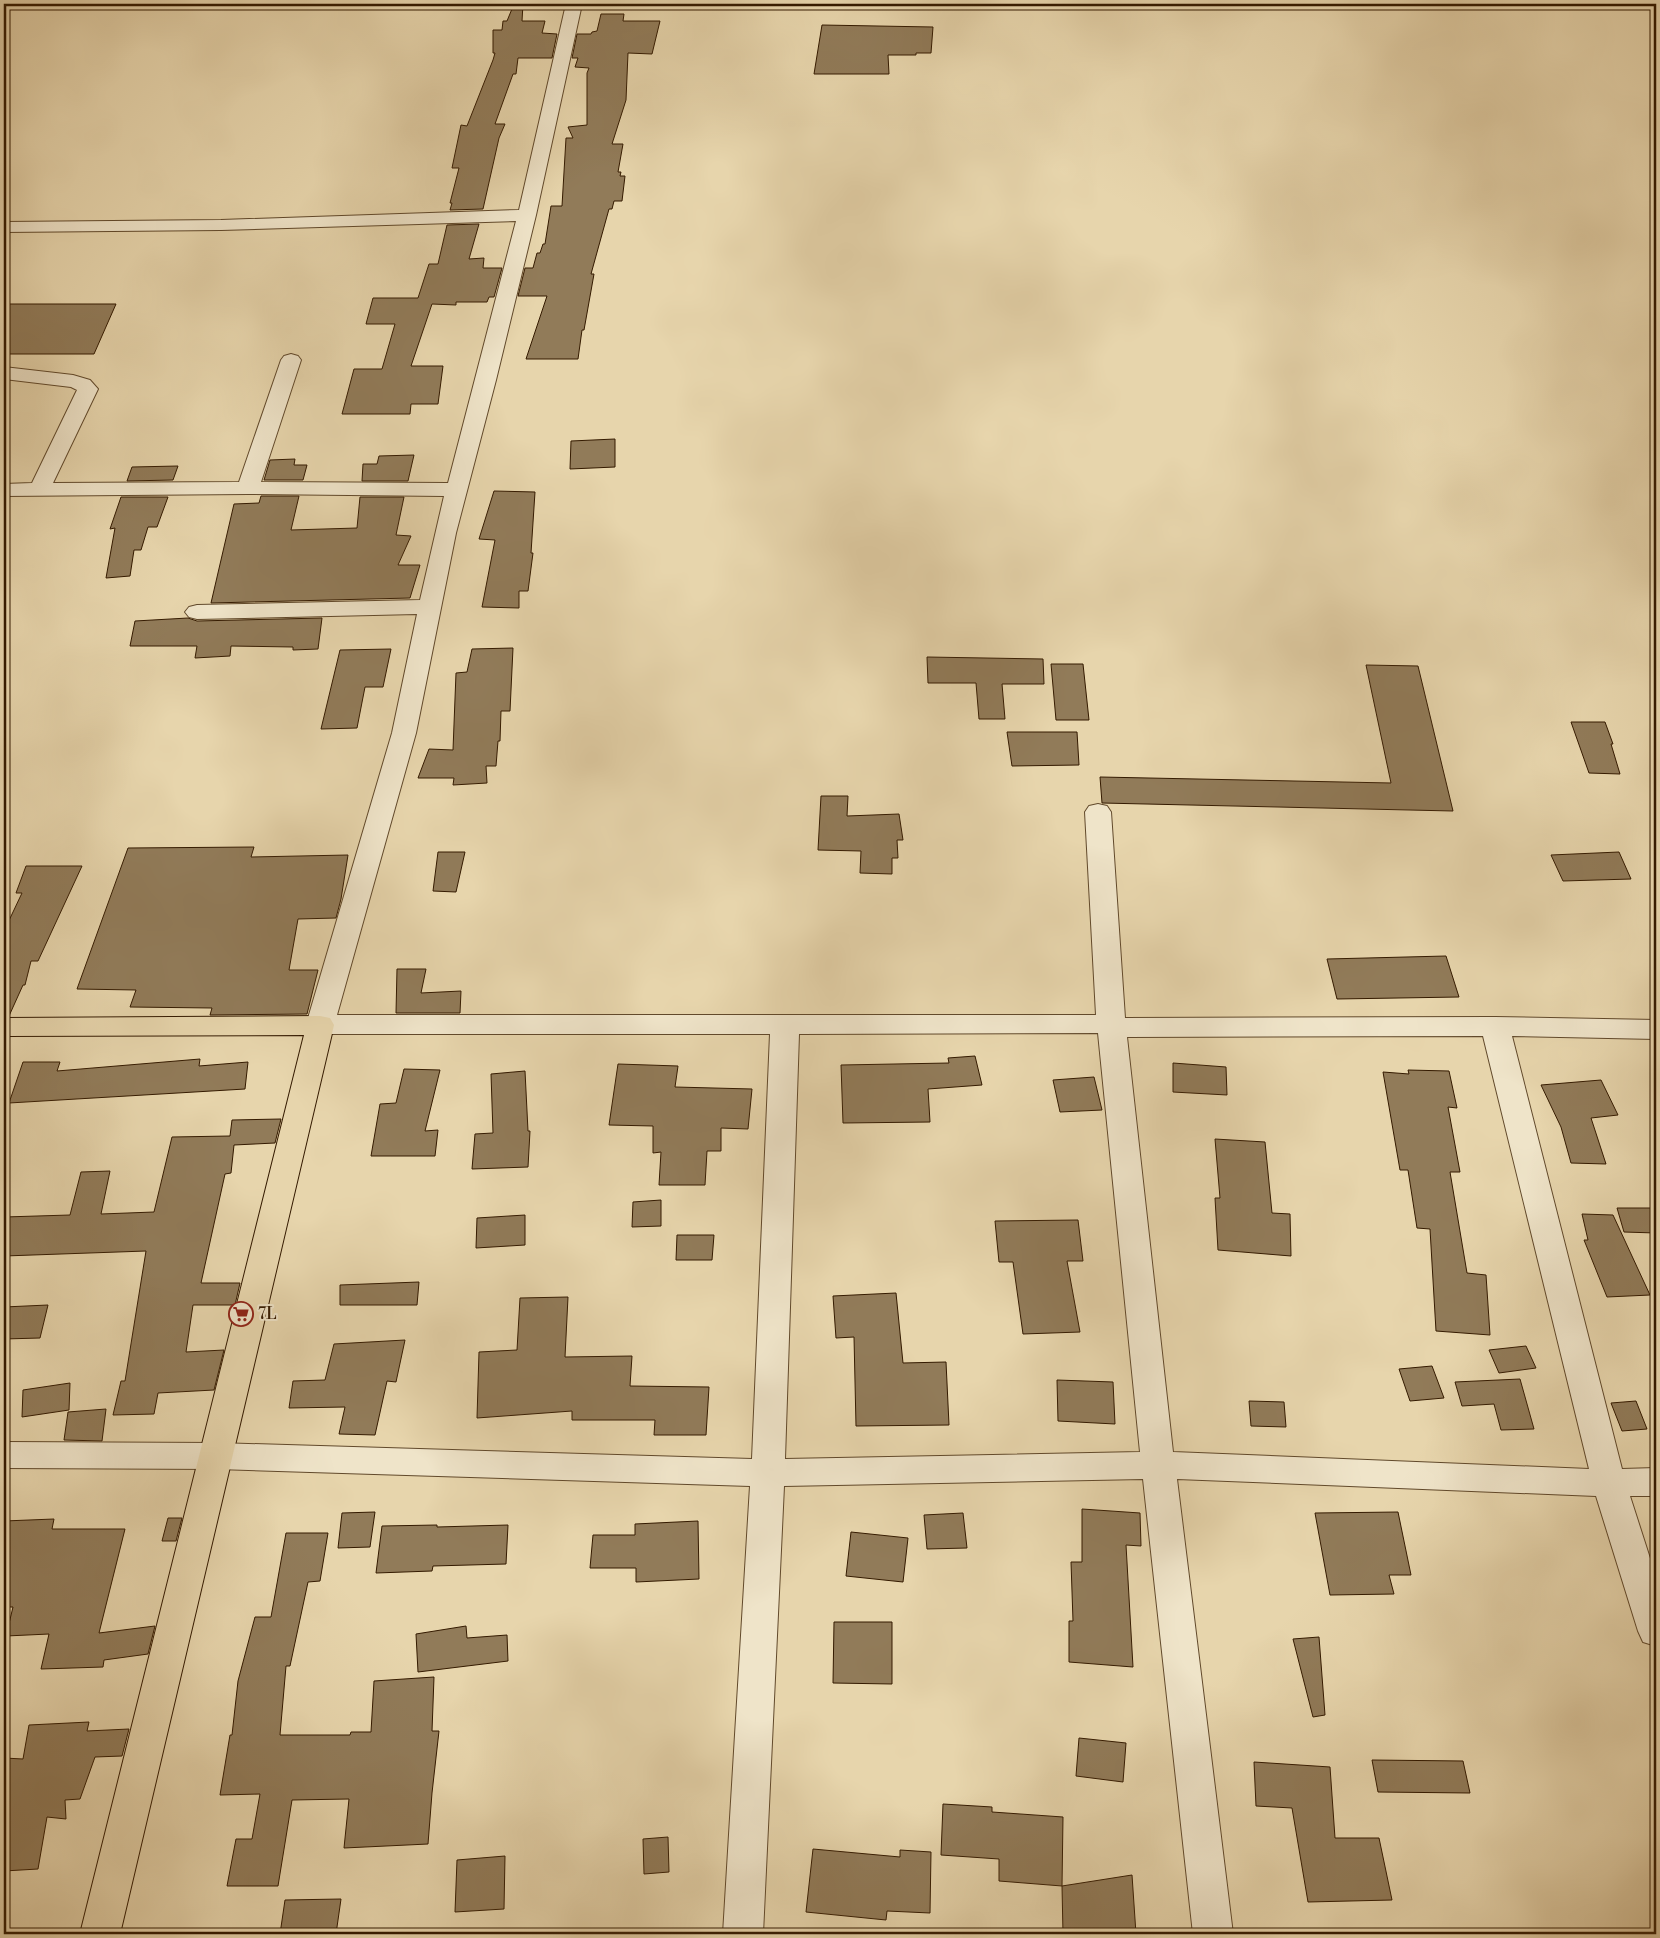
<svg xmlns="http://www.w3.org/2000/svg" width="1660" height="1938" font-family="'Libre Bodoni',serif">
<rect width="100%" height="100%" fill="#e7d5ac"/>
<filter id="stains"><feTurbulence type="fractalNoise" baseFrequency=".004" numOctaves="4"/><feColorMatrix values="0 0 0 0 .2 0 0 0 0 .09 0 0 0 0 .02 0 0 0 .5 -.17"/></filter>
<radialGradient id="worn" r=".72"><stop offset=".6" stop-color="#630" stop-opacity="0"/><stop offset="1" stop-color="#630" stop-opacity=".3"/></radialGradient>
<g fill="#917b59" stroke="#341a00">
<polygon points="514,4 523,4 522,21 545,21 542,33 557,34 552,58 518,58 516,74 513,74 495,124 505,124 499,138 483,209 450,210 452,203 450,203 459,168 452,168 461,125 467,126 493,60 495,53 493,53 493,30 502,30 503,21 507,21"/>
<polygon points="601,14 624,14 623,21 660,21 652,54 628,53 626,100 612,144 623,144 618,172 621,172 620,176 625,176 622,201 614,201 612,209 609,209 591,274 594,274 584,330 582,330 578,359 526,359 547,296 518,296 525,268 533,268 537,253 540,253 543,244 545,244 551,206 562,206 566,138 573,138 568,127 587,125 587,73 589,68 575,67 578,58 572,58 577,34 591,34 592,32 597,31"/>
<polygon points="822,25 933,27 931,53 916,53 916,55 888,55 889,74 814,74"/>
<polygon points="479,224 469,259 484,258 483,268 502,268 494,297 489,297 487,302 456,302 456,305 432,304 411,366 443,366 438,404 411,404 410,414 342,414 354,369 382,369 395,324 366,324 373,298 418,298 429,264 438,264 447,225"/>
<polygon points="4,304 116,304 94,354 4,354"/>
<polygon points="615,439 615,467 570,469 571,441"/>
<polygon points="414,455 408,481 362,481 363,464 377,464 379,456"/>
<polygon points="295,459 294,465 307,465 303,480 264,480 270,460"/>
<polygon points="178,466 173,480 127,481 132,467"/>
<polygon points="494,491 535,492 531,553 533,553 528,591 519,591 519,608 482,607 495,540 479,539"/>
<polygon points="261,496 299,496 291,530 357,528 360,497 404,497 396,535 411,536 398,565 420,565 410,598 211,603 234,504 259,503"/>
<polygon points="121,497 168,497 157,527 148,527 141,550 134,550 130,576 106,578 115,528 110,529"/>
<polygon points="188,618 197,621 322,618 318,649 293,650 293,647 231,646 230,656 195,658 197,646 130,646 135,621"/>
<polygon points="513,648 510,711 501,711 500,741 498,741 496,766 486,766 487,783 453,785 454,778 418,778 429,749 453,750 456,673 467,672 472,649"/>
<polygon points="391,649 383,687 365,687 357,728 321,729 340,650"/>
<polygon points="927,657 1043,659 1044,684 1002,684 1005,719 979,719 976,683 928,683"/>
<polygon points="1051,664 1083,664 1089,720 1056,720"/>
<polygon points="1366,665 1418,666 1453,811 1102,803 1100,777 1391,783"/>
<polygon points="1571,722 1605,722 1613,744 1611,744 1620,774 1589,773"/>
<polygon points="1007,732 1077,732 1079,765 1012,766"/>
<polygon points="821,796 848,796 847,816 899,814 903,840 897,840 898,858 892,858 892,874 860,873 861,851 818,850"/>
<polygon points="254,847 251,857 348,855 341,899 336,918 298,919 289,970 318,970 307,1014 210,1015 212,1008 130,1007 136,990 77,989 128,848"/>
<polygon points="438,852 465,852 456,892 433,891"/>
<polygon points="1619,852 1631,879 1563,881 1551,855"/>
<polygon points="26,866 82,866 38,961 31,961 25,985 23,985 9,1016 4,1016 4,931 22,893 16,893"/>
<polygon points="1446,956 1459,997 1337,999 1327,959"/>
<polygon points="397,969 426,969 421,993 461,991 460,1013 396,1013"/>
<polygon points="975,1056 982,1085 928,1089 930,1122 843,1123 841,1065 949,1063 948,1058"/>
<polygon points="200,1059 199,1066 248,1062 245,1089 9,1103 23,1062 60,1062 57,1071"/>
<polygon points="1173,1063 1226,1067 1227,1095 1173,1092"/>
<polygon points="618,1064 678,1066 675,1087 752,1089 748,1129 721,1128 721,1151 707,1151 705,1185 659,1185 661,1152 653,1153 653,1126 609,1125"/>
<polygon points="404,1069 440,1070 425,1131 438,1130 435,1156 371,1156 380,1104 396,1103"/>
<polygon points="1408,1070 1449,1071 1457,1108 1448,1107 1460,1172 1450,1172 1467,1273 1486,1275 1490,1335 1436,1331 1430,1229 1417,1228 1408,1170 1400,1170 1383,1072 1409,1074"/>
<polygon points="525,1071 528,1131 530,1131 528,1167 472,1169 475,1134 493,1133 491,1074"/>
<polygon points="1094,1077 1102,1110 1060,1112 1053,1080"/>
<polygon points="1601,1080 1618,1115 1591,1118 1606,1164 1571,1163 1561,1127 1541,1085"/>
<polygon points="281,1119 275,1143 234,1145 231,1173 225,1174 201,1283 240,1283 235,1305 193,1305 186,1352 224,1350 214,1390 158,1393 154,1414 113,1415 121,1381 125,1381 146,1251 4,1256 4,1217 70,1215 81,1172 110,1171 101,1214 154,1212 172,1137 230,1136 232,1120"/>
<polygon points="1215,1139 1265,1142 1272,1213 1290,1214 1291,1256 1218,1250 1215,1198 1220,1198"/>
<polygon points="661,1200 661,1226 632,1227 633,1202"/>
<polygon points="1617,1208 1656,1208 1656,1233 1624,1232"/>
<polygon points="1582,1214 1613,1215 1650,1295 1607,1297 1584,1240 1588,1240"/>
<polygon points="525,1215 525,1245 476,1248 477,1218"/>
<polygon points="1078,1220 1083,1261 1067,1261 1080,1332 1023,1334 1013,1262 999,1262 995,1221"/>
<polygon points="677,1235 714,1235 712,1260 676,1260"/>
<polygon points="419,1282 417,1305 340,1305 340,1285"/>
<polygon points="896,1293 903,1363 946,1362 949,1425 856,1426 854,1337 836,1338 833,1296"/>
<polygon points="568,1297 565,1357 632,1356 630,1386 709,1387 706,1435 654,1435 655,1420 572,1420 572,1411 477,1418 479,1352 517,1350 520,1298"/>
<polygon points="48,1305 40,1338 4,1339 4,1307"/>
<polygon points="405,1340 396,1382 387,1381 375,1435 339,1434 345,1407 289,1408 293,1381 325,1380 334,1344"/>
<polygon points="1526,1346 1536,1368 1499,1373 1489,1350"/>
<polygon points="1432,1366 1444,1398 1410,1401 1399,1369"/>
<polygon points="1520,1379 1534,1429 1501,1430 1494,1404 1462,1406 1455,1382"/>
<polygon points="1057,1380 1113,1382 1115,1424 1058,1421"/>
<polygon points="70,1383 69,1410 22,1417 23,1390"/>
<polygon points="1249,1401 1284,1402 1286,1427 1251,1426"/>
<polygon points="1636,1401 1647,1429 1622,1431 1611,1403"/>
<polygon points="106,1409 102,1441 64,1440 68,1412"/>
<polygon points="1082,1509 1140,1513 1141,1546 1126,1545 1133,1667 1069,1662 1069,1621 1073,1621 1071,1562 1082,1562"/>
<polygon points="375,1512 370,1547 338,1548 342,1513"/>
<polygon points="1398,1512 1411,1575 1389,1575 1394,1594 1330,1595 1315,1513"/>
<polygon points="963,1513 967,1548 927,1549 924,1515"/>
<polygon points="168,1518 182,1518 176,1541 162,1541"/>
<polygon points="54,1519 52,1529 125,1529 99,1633 155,1626 148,1654 104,1660 103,1667 41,1669 49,1634 6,1636 13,1607 4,1607 4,1521"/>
<polygon points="698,1521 699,1579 636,1582 636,1568 590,1568 593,1535 635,1535 635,1524"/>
<polygon points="437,1525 437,1527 508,1525 506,1564 433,1566 432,1571 376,1573 382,1526"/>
<polygon points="851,1532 908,1538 903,1582 846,1576"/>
<polygon points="286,1533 328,1533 320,1581 308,1582 290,1666 286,1666 280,1735 350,1735 351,1732 371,1732 374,1681 434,1677 432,1731 439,1731 432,1793 428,1844 344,1848 349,1799 292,1800 278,1886 227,1886 236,1839 252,1839 260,1794 220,1795 230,1735 232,1735 238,1681 255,1617 271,1617"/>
<polygon points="834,1622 892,1622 892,1684 833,1683"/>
<polygon points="466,1626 467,1638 507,1635 508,1661 418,1672 416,1634"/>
<polygon points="1319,1637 1325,1715 1313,1717 1293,1639"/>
<polygon points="89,1722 87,1731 129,1729 122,1756 95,1757 80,1799 65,1800 66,1819 47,1817 38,1869 4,1871 4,1758 23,1759 29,1725"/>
<polygon points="1079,1738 1126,1743 1123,1782 1076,1776"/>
<polygon points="1372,1760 1463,1761 1470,1793 1378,1792"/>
<polygon points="1254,1762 1330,1767 1335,1838 1379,1838 1392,1900 1308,1902 1292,1808 1256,1806"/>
<polygon points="943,1804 992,1807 992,1812 1063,1817 1062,1886 999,1881 999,1859 941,1855"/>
<polygon points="668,1837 669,1872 644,1874 643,1839"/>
<polygon points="813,1849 900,1857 900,1850 931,1852 930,1913 887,1911 886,1920 806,1912"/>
<polygon points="505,1856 504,1909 455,1912 457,1860"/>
<polygon points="1132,1875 1136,1934 1063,1934 1062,1886"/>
<polygon points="341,1899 336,1934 280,1934 285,1900"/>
</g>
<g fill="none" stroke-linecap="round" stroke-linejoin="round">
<defs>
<path id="minor" d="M566,4H582L536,215L496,380L456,533L416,733L337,1015H1096L1085,812L1089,806L1098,804L1107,806L1111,812L1125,1018L1495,1017L1656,1020V1039L1512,1036L1622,1469L1656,1468V1496H1630L1656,1577V1646L1643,1642L1638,1631L1596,1496L1177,1479L1233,1934H1193L1143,1479L784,1486L763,1934H723L750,1486L217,1469L4,1468V1442L217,1443L752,1459L770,1034H320L310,1032L306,1025L392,733L417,614L197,619L189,617L185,612L189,607L197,605L420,600L444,496L248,494L4,496V484L32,483L77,390L71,387L4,379V367L73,375L90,380L98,389L53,483L239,482L281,360L284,356L291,354L298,356L301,360L261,482L448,483L516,221L221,230L4,232V222L221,220L519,210ZM1098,1033L1140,1452L785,1459L799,1034ZM1483,1036L1589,1469L1173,1452L1127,1037Z"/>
<polygon id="major" points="320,1016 330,1018 334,1025 120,1934 80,1934 304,1035 4,1036 4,1018"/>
</defs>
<use href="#minor" stroke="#61492b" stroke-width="2"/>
<use href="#major" stroke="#341a00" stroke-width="2"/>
<use href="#minor" fill="#efe4c9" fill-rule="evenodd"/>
<use href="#major" fill="#e7d5ac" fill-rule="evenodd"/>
</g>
<defs>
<symbol id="supermarket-ring" viewBox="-11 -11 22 22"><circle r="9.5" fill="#efe4c9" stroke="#8f2418" stroke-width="1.5"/><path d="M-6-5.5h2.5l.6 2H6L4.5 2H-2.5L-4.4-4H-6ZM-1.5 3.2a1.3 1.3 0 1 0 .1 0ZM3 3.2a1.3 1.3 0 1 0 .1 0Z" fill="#8f2418"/></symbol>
</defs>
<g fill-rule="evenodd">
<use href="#supermarket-ring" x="227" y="1300" width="28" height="28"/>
</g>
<g text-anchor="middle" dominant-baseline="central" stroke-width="4" stroke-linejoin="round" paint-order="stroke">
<g font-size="16" fill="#341a00" stroke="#efe4c9" text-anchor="start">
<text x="258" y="1314">7L</text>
</g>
</g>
<rect width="1660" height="1938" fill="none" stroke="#e7d5ac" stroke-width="20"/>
<rect x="5" y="5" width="1650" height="1928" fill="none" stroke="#341a00" stroke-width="2.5"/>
<rect x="10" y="10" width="1640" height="1918" fill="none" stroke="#341a00"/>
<rect width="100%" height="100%" filter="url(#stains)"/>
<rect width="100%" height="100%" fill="url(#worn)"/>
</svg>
